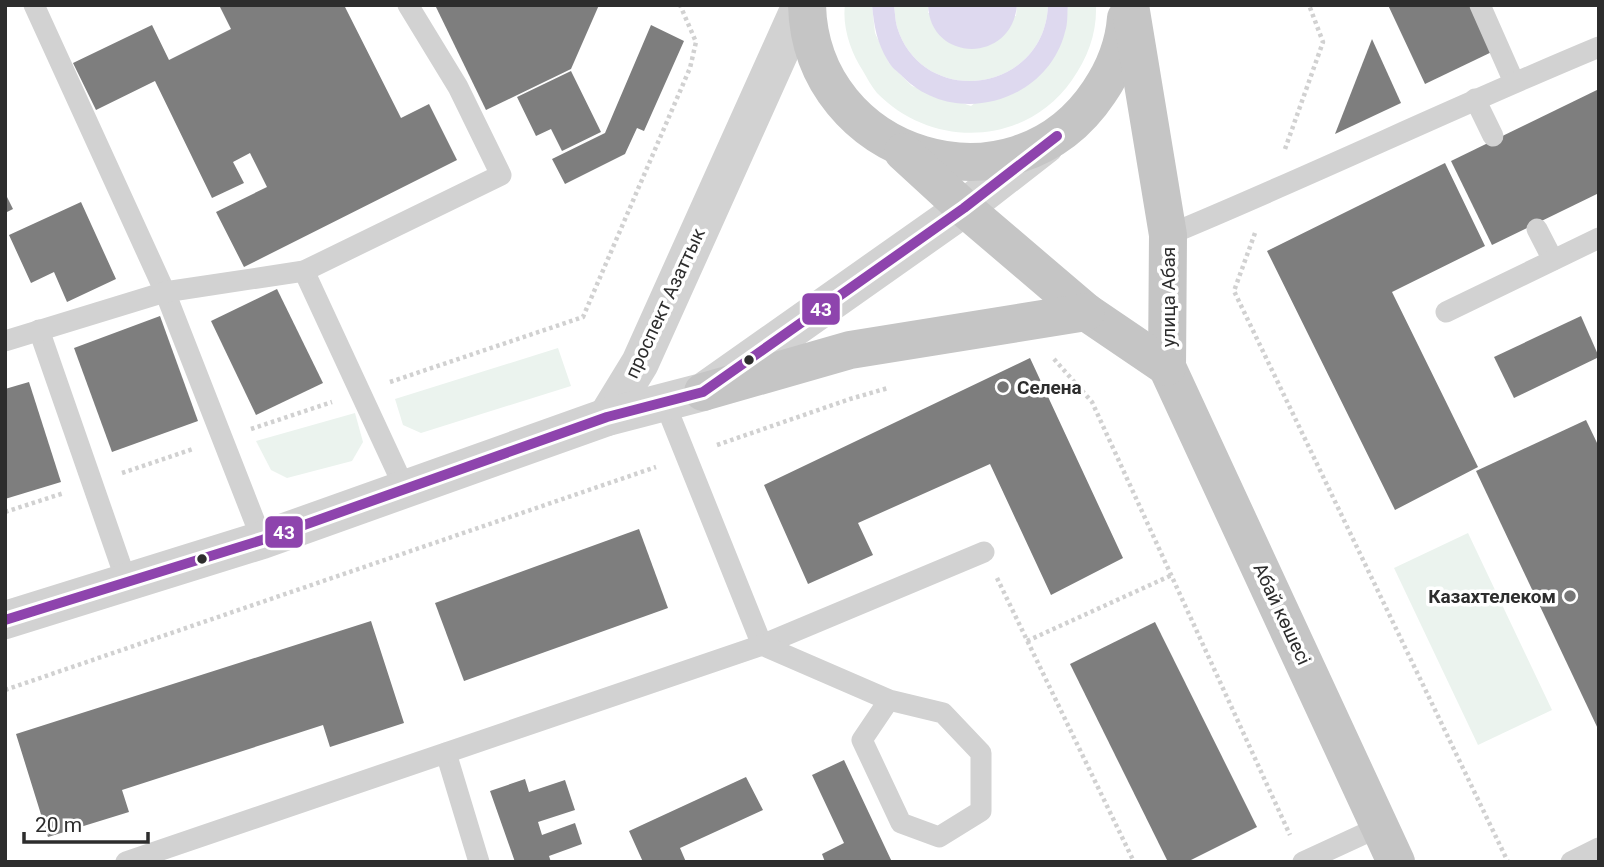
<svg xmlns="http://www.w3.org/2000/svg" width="1604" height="867" font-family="Roboto,sans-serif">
<rect width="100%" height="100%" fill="#fff"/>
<g fill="#ebf3ee">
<path d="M845,5H872L875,33L889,63L912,86L971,106L1065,32L1068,5H1096C1097,33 1088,57 1072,80C1026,146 933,150 877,93C872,87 867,78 863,71C851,53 842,27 845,5Z"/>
<path d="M894,5H928V13L1016,16L1017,5H1048C1045,93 923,110 897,27C895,20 895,12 894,5Z"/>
<polygon points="558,348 571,386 421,433 403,425 395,399"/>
<polygon points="355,413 363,442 352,461 287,478 271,470 256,441"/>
<polygon points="1468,533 1552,710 1478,745 1394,568"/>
</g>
<g fill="#ded9ef">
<path d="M872,5H894C895,12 895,20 897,27C923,110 1045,93 1048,5H1068C1067,14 1068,24 1065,32C1047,103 954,128 903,77C898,72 891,67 888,61C877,43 874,26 872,5Z"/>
<path d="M928,5H1017C1012,64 930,63 928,5Z"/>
</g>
<g fill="#7e7e7e">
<polygon points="219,5 344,5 401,118 429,104 457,160 244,267 216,212 267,187 250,153 233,162 244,183 212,198 155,81 96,110 73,63 152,25 169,60 231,29"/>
<polygon points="435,5 599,5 571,69 486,110"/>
<polygon points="1388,5 1477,5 1498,49 1425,84"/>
<polygon points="651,25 684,41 644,131 637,128 625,154 565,184 552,159 605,133"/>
<polygon points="1372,39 1401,103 1335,134"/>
<polygon points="571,71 601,132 562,151 551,129 536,136 517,97"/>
<polygon points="1599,89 1599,193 1492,245 1451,161"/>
<polygon points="1445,163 1485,246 1392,292 1478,467 1395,510 1267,251"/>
<polygon points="5,193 13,209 5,213"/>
<polygon points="81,202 116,279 67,302 54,272 31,283 9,235"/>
<polygon points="277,289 323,383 256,415 211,321"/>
<polygon points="160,316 198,421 112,452 74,348"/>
<polygon points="1581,316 1599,357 1514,398 1494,357"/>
<polygon points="1030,358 1123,558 1051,595 990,464 858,523 873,555 808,584 764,485"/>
<polygon points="29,382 61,482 5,499 5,389"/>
<polygon points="1586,420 1599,447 1599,731 1476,471"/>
<polygon points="639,529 668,608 464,681 435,603"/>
<polygon points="371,621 404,723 330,747 323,725 122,790 129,812 48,837 16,734"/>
<polygon points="1155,622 1257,827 1187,862 1168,862 1070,664"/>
<polygon points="844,760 892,862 825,862 822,854 844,843 812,775"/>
<polygon points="746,777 763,810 680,848 686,862 643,862 629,831"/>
<polygon points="525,779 529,792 565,780 575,810 538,822 542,835 575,823 582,844 549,856 551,862 515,862 490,791"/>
</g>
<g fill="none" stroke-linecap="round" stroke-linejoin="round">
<g stroke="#d1d1d1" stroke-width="4.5" stroke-dasharray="3.5 3.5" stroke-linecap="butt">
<polyline points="1285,149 1323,42 1309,5"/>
<polyline points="1255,233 1234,291 1508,862"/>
<polyline points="1054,359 1092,402 1290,835"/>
<polyline points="390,382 583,317 690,68 696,42 680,5"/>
<polyline points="251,429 332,402"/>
<polyline points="717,445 850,399 888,388"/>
<polyline points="122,473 193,449"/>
<polyline points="5,512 64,493"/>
<polyline points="997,578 1134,862"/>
<polyline points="1027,641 1172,575"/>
<polyline points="5,690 656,467"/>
</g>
<g stroke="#d2d2d2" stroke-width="21">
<polyline points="34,5 165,292 262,540"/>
<polyline points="1480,5 1514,82"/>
<polyline points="1475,99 1493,136"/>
<polyline points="1537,229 1553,260"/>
<path d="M1168,235C1313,175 1454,107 1599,47"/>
<polyline points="304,271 405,489"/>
<polyline points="1446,312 1599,238"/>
<polyline points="39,330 127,583"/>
<polyline points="5,341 165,292 304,271 501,175 458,87 408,5"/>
<polyline points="664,401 762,645 984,552"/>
<polyline points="446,753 479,862"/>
<polyline points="126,862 762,645 889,700 943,713 981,753 981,811 939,837 901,823 862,740 889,700"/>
<polyline points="1303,862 1379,827"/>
<polyline points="1571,862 1599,848"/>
</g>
<g stroke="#d2d2d2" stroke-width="38">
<polyline points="607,417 640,363 801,5"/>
<polyline points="5,620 262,540 607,417 703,392 964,208 1045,145"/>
</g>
<g stroke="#c5c5c5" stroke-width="38">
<path d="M807,5C811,159 1013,221 1099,92C1114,70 1124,45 1126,18"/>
<polyline points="1130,5 1168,235 1167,367 1396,862"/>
<polyline points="903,152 964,208 1086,312 1167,367"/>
<polyline points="703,392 850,350 1086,312"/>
</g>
<defs>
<polyline id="bus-1" points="5,620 262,540 607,417 703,392 964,208 1057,136"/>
</defs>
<use href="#bus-1" stroke="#fff" stroke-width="16"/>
<use href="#bus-1" stroke="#8e44ad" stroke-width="10"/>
</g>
<g fill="#2d2d2d" stroke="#fff" stroke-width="2.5">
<circle cx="749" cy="360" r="6"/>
<circle cx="202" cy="559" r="6"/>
</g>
<g fill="#767676" stroke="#fff" stroke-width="2.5">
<circle cx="1003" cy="387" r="7"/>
<circle cx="1570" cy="596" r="7"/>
</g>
<g text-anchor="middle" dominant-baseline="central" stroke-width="7" stroke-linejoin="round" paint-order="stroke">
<g font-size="19" fill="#2d2d2d" stroke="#fff">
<text transform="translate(1168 297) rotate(-90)">улица Абая</text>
<text transform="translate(665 303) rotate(-65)">проспект Азаттык</text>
<text transform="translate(1282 614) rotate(65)">Абай көшесі</text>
</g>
<g font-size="19" font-weight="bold" fill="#2d2d2d" stroke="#fff" text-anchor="start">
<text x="1017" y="387">Селена</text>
<text x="1556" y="596" text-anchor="end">Казахтелеком</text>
</g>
</g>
<g stroke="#fff" stroke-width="2.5">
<rect x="801" y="292" width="40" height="34" rx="7" fill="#8e44ad"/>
<rect x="264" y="515" width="40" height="34" rx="7" fill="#8e44ad"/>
</g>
<g font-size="19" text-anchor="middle" font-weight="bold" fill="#fff">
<text x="821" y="316">43</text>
<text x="284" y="539">43</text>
</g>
<rect width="1604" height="867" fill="none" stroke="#2d2d2d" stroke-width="14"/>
<path d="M24 832v10h124v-10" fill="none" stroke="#2d2d2d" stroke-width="3.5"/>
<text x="35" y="832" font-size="21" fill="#2d2d2d" stroke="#ffffff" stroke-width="5" paint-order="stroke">20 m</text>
</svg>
